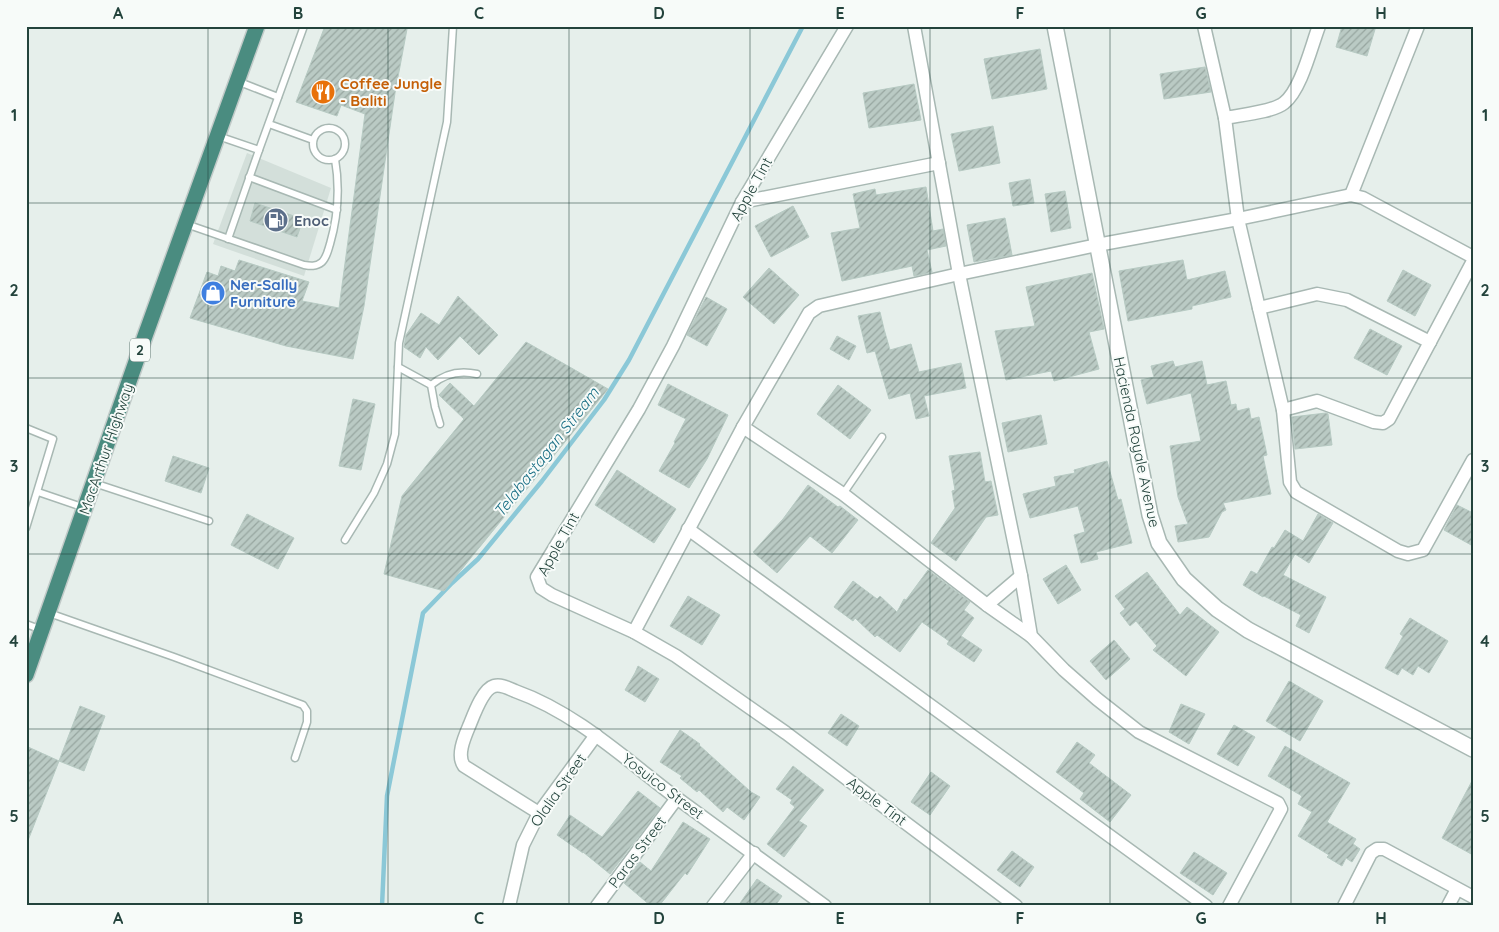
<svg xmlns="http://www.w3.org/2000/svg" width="1499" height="932" font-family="Quicksand,sans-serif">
<defs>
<pattern id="building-hatch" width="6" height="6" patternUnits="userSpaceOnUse" patternTransform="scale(1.25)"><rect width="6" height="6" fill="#bacac4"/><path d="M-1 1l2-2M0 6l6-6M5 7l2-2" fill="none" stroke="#97a6a0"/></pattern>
</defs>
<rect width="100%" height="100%" fill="#e6efeb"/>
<polygon fill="#d3dfda" points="247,153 331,188 304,276 213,244"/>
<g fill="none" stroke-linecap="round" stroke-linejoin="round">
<polyline stroke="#8bc8d7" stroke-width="4.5" points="382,906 387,796 423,613 452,583 478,559 542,481 604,400 629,360 803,26"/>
</g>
<g fill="url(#building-hatch)" stroke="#b7cac3">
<polygon points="325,26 399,26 407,29 395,93 364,306 353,359 286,346 190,318 207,272 218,276 221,266 235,271 239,260 309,282 302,301 339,308 365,114 341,105 337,116 296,102"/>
<polygon points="1342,26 1376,26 1367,56 1336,47"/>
<polygon points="1040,49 1047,89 992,99 984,59"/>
<polygon points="1205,67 1211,92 1164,99 1160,74"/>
<polygon points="914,84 921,120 869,128 863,93"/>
<polygon points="993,126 1000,163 959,171 951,134"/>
<polygon points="1030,179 1034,203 1013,206 1009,183"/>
<polygon points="926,187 933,231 943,229 946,246 927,250 932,272 914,276 912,266 842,281 831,233 860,228 853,194 875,189 876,195"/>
<polygon points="1065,191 1071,228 1051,232 1045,194"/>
<polygon points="255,203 303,219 297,237 250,221"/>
<polygon points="793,206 809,237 771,257 755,226"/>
<polygon points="1005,218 1012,255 974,262 967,225"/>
<polygon points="1183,260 1187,280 1225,271 1231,297 1192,306 1192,309 1128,321 1119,271"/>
<polygon points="769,268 799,295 774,324 743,297"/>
<polygon points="1403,270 1431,285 1415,316 1387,301"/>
<polygon points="1092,273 1104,329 1089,332 1099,369 1054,381 1051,371 1006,380 995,331 1035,326 1026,287"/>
<polygon points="458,296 498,335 479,355 460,336 438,360 426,347 420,358 404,347 406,335 421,313 439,325"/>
<polygon points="706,297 727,309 707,346 687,335"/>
<polygon points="880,312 884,329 890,350 911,344 919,372 961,363 966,388 924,396 929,416 916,419 910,393 889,399 875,351 867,353 858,316"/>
<polygon points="1370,329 1402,346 1387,375 1354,358"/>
<polygon points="837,336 856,346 849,360 830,349"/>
<polygon points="526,342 608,389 444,591 384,574 402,496 464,419 439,395 450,383 474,406"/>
<polygon points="1173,361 1175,367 1202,361 1207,385 1226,381 1231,405 1236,404 1237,411 1249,408 1251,419 1259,417 1267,455 1263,456 1271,494 1223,503 1226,510 1222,512 1209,537 1178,542 1175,526 1188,524 1178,497 1170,446 1201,441 1191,393 1147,404 1141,380 1154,377 1151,366"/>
<polygon points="668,384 728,415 707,459 689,488 659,471 675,443 674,442 686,419 658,405"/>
<polygon points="838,385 871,410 850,439 817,414"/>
<polygon points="353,399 375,404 361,470 339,466"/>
<polygon points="1326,413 1328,414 1332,445 1295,449 1292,417"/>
<polygon points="1041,415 1047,444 1008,452 1002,423"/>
<polygon points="980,452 985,482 991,481 998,515 986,517 956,561 931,543 955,508 952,491 955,490 949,456"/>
<polygon points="173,456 209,468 201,493 165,481"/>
<polygon points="1107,461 1118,500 1121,499 1132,543 1096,552 1098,559 1081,563 1074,535 1085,532 1078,506 1030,518 1023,494 1056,486 1054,477 1075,473 1074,470"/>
<polygon points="617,470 676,509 654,543 595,505"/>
<polygon points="808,485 838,507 840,506 858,520 832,553 810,536 777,573 753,552 783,519"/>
<polygon points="1457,505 1473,513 1473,546 1444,530"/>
<polygon points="247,514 294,538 278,569 231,545"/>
<polygon points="1318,514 1333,523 1309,563 1295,554 1283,575 1326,597 1309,633 1296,626 1301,615 1264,596 1263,597 1243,585 1251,571 1257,574 1272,547 1274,548 1285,530 1303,541"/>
<polygon points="1066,565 1081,590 1058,604 1043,579"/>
<polygon points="928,570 970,602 964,610 974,618 961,636 982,650 974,662 947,644 949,641 922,622 900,652 877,635 875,637 855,618 853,621 834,607 853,581 877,599 880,596 897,612 904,599 906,600"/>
<polygon points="1147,572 1180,615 1187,607 1219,632 1186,676 1153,650 1157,646 1136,621 1130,626 1120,613 1125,609 1115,596"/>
<polygon points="688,596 720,615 702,645 670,626"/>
<polygon points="1410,618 1448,641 1429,673 1418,666 1413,675 1402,668 1398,675 1385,668 1403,636 1400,634"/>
<polygon points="1114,640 1130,659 1106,680 1090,661"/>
<polygon points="638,666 659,679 645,702 625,690 635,673"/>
<polygon points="1289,681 1323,701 1300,741 1266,721"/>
<polygon points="1181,704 1205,714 1189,744 1169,732"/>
<polygon points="80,706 105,716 84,771 59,761"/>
<polygon points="841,714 859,726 847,746 828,733"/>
<polygon points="1234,725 1255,737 1238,766 1217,754"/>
<polygon points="680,730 700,744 699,745 751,792 760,797 744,820 727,807 723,812 699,790 697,792 680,778 682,776 660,762"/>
<polygon points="1077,742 1095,755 1089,763 1131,795 1110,822 1080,799 1084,793 1056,772"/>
<polygon points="26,746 59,761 27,843 26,843"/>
<polygon points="1285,746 1350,783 1327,822 1356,839 1353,844 1360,849 1352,862 1346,858 1342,866 1327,857 1329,855 1298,836 1312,812 1298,804 1302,796 1268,776"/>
<polygon points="793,766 824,790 799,821 807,826 784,857 767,844 795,807 790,803 792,800 776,789"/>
<polygon points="931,772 950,786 930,815 911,802"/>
<polygon points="1473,779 1473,855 1442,838"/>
<polygon points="638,791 660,808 610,874 583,852 583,853 557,835 570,815 602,837"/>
<polygon points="683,822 710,839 687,875 685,873 659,906 651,906 624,883 640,862 651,871"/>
<polygon points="1012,851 1034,867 1020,887 997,870"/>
<polygon points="1194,852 1227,873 1213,895 1180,873"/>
<polygon points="757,879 782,896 775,906 738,906"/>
</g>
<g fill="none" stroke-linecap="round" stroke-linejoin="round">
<defs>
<g id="service">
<polyline points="237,81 278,97"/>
<polyline points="269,124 313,140"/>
<circle cx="329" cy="144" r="16"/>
<polyline points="218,136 259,150 228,239"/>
<polyline points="259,150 304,26"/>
<polyline points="249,177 337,210"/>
<path d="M186,224L304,265C310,266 316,267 322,262C327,257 328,250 330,244C338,216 340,188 335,159"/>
<polyline points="398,367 431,385 435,407 440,424"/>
<path d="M431,385C444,374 460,370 477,374"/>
<polyline points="26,428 53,439 26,528"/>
<polyline points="94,483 209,521"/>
<polyline points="38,492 85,508"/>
<polyline points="843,494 882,437"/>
<polyline points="345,540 374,493 387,464 395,434 399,343 447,122 453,26"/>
<polyline points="49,613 174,657 303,705 307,711 307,722 295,758"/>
<polyline points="26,624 42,630"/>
</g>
<g id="minor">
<polyline points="847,26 742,202 673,346 639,409 537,577 541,588 552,595 634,632 676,656 786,733 1016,906"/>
<polyline points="914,26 959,274 1021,576 1031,636 1064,670 1097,699 1139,732 1278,803 1281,809 1229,906"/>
<polyline points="1204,26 1225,118 1238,219 1283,410 1290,482 1296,492 1398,551 1408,554 1423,550 1473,460"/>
<path d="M1225,118C1240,115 1273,112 1284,103C1301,90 1311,47 1319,26"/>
<polyline points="1351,195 1418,26"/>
<polyline points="742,202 939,163"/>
<polyline points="1259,308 1317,294 1347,300 1430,342"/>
<polyline points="1283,410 1317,401 1374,422 1383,423 1389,419 1473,261"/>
<polyline points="743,427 843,494 987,605 1031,636"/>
<polyline points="688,529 1206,906"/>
<polyline points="987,605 1021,576"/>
<polyline points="634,632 743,427 809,313 819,306 959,274 1097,245 1238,219 1351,195 1363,198 1473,257"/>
<path d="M539,813L464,766C456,755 465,736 470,724C474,714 483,689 494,686C501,684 508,688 515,691C577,713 626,760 678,799C727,835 776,870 825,906"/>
<polyline points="509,906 523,845 539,813 596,735"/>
<polyline points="597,906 677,798"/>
<polyline points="713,906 754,853"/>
<polyline points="1344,906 1371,853 1377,849 1384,849 1473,897"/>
<polyline points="1448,906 1457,889"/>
</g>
<polyline id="tertiary" points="1055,26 1150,515 1159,543 1184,579 1217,609 1248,630 1473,749"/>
<polyline id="trunk" points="26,675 145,336 257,26"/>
</defs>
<use href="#service" stroke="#a8b8b3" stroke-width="9"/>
<use href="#minor" stroke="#a8b8b3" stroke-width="15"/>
<use href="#tertiary" stroke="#a8b8b3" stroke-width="18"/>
<use href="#trunk" stroke="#c1cac8" stroke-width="18"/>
<use href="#service" stroke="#fff" stroke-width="6"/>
<use href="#minor" stroke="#fff" stroke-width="12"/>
<use href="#tertiary" stroke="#fff" stroke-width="15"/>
<use href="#trunk" stroke="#4a8c80" stroke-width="15"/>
</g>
<path fill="none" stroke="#23433c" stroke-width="1" stroke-opacity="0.55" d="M208,26V906M388,26V906M569,26V906M750,26V906M930,26V906M1110,26V906M1291,26V906M26,203H1473M26,378H1473M26,554H1473M26,729H1473"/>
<defs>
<symbol id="restaurant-disc" viewBox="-11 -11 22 22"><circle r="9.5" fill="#e8710a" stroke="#f7fbf9"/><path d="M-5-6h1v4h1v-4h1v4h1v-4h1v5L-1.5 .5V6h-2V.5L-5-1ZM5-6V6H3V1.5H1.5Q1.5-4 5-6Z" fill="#fff"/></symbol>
<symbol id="fuel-disc" viewBox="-11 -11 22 22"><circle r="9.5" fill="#5c6f8a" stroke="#f7fbf9"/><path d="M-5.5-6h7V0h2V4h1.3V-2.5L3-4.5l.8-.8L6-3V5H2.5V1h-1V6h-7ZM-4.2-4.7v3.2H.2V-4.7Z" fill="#fff"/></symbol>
<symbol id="shop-disc" viewBox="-11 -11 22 22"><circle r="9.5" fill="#3f7fe0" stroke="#f7fbf9"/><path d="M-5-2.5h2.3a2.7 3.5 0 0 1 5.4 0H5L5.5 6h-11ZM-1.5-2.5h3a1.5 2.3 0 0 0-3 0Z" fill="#fff"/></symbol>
</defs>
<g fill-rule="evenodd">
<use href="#restaurant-disc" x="309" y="78" width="28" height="28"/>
<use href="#fuel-disc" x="262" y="206" width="28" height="28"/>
<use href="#shop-disc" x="199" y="279" width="28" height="28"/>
</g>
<g text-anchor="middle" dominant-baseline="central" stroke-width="4" stroke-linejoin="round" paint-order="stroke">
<rect fill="#f7fbf9" stroke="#637a75" stroke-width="1" x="130" y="338.5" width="20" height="23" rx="4"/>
<g font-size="14" font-weight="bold" fill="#23433c">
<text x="140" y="350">2</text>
</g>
<g font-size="15" font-weight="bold" fill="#c56008" stroke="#f7fbf9" text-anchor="start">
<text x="340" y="83">Coffee Jungle<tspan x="340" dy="17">- Baliti</tspan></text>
</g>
<g font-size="15" fill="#23433c" stroke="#f7fbf9">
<text transform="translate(751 189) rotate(-61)">Apple Tint</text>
<text transform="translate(1137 442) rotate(78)">Hacienda Royale Avenue</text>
<text transform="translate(106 449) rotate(-71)">MacArthur Highway</text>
<text transform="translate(558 544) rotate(-61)">Apple Tint</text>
<text transform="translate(663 786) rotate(37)">Yosuico Street</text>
<text transform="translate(558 790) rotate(-55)">Olalia Street</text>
<text transform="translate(877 801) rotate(37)">Apple Tint</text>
<text transform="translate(637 852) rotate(-53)">Paras Street</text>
</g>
<g font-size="15" font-weight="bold" fill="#4e5e75" stroke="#f7fbf9" text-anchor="start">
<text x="294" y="220">Enoc</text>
</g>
<g font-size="15" font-weight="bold" fill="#366cbe" stroke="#f7fbf9" text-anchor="start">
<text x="230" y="284">Ner-Sally<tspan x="230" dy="17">Furniture</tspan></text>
</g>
<g font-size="16" font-style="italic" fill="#186e84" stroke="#f7fbf9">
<text transform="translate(546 452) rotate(-52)">Telabastagan Stream</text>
</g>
</g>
<rect width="1499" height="932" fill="none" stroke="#f7fbf9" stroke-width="55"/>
<rect x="28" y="28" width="1444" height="876" fill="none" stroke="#23433c" stroke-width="2"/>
<g font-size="16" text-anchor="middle" font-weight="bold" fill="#23433c">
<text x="118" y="19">A</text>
<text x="298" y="19">B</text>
<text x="479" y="19">C</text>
<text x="659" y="19">D</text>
<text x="840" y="19">E</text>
<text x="1020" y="19">F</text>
<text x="1201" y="19">G</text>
<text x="1381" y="19">H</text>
<text x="14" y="121">1</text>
<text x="1485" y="121">1</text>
<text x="14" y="296">2</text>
<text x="1485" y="296">2</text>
<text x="14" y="472">3</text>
<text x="1485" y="472">3</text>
<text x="14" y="647">4</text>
<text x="1485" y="647">4</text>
<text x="14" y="822">5</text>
<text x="1485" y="822">5</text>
<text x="118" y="924">A</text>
<text x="298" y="924">B</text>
<text x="479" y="924">C</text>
<text x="659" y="924">D</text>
<text x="840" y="924">E</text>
<text x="1020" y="924">F</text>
<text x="1201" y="924">G</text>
<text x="1381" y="924">H</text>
</g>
</svg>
